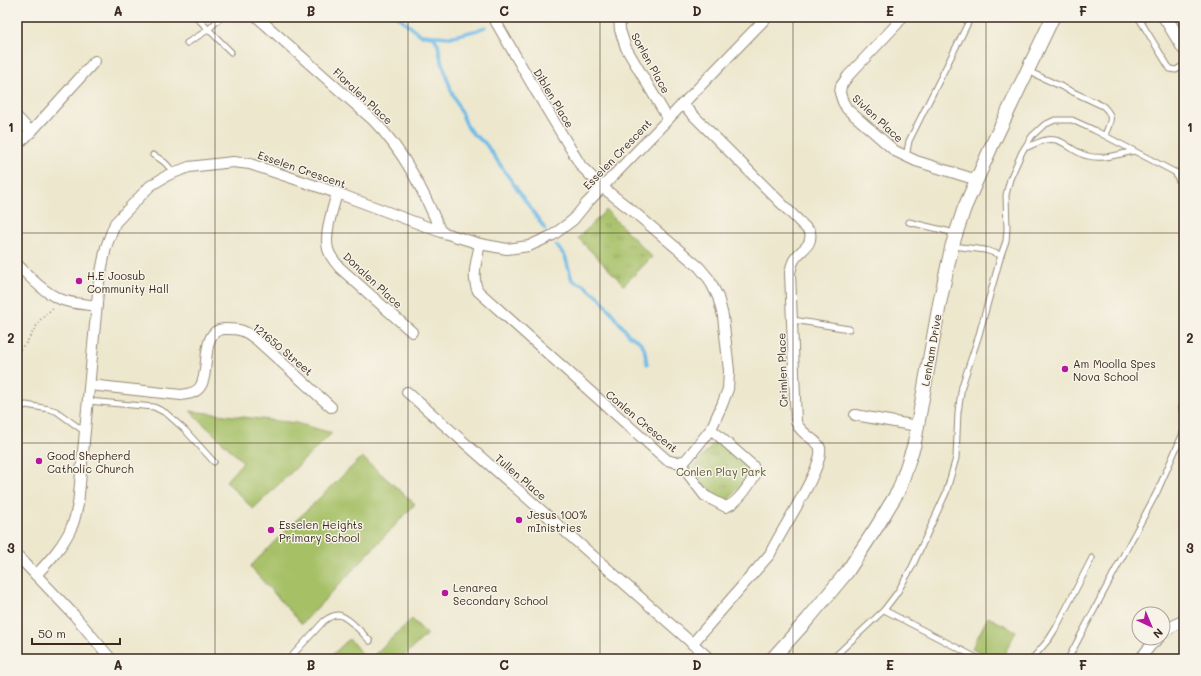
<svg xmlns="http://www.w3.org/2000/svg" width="1201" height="676" font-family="Mali,sans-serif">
<defs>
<pattern id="park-tufts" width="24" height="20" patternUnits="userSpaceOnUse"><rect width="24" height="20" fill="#a6c066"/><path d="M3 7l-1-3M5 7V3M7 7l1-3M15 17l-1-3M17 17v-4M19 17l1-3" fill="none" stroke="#889c53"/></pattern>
</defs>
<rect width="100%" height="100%" fill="#f7f3e8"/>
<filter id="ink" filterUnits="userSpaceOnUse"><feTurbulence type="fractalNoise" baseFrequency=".025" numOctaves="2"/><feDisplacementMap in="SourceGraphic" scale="8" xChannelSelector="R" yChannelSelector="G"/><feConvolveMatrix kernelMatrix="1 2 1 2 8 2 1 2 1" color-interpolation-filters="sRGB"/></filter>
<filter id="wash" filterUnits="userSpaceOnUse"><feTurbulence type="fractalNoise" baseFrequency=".012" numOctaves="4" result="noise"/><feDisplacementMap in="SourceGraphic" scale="16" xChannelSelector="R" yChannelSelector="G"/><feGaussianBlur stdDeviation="0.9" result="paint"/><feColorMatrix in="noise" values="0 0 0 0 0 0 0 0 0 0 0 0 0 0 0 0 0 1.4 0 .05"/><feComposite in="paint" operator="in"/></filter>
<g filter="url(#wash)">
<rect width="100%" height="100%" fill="#ede7cd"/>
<g fill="url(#park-tufts)" stroke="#707542">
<polygon points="606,210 652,257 624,285 578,238"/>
<polygon points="717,440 753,470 726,503 689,472"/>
</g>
<g fill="#a6c066" stroke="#707542">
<polygon points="190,411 296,423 332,433 253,509 226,481 243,462"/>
<polygon points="362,457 415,504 302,624 250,567 275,541"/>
<polygon points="988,617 1016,631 1002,659 994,659 972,648"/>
<polygon points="412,619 427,634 401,659 377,659 373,656"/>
<polygon points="349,639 367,659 328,659"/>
</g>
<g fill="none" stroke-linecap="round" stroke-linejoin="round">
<g stroke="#6dbbe8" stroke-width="3.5">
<polyline points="398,17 421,35 450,37 478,30 485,27"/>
<polyline points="433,36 438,44 440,56 451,90 468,128 474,135 485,143 545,229"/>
<polyline points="556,245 565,256 572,280 585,286 600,298 629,335 639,341 644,347 647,364"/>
</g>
</g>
</g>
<g filter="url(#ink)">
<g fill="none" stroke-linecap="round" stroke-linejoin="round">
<defs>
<g id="service">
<polyline points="196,17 231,52"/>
<polyline points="1138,17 1170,69 1176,70 1184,65"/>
<polyline points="187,43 208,30 221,17"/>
<path d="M1028,71L1103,106C1115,117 1110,122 1105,135"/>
<path d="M1025,148C1042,141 1052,134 1068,146C1074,150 1081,155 1088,156C1102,160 1120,154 1134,151"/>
<path d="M153,155C162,159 168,164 173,173"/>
<polyline points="906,157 909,141 971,17"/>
<polyline points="1175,172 1184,192"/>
<polyline points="909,222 955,233"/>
<polyline points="1001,255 1006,241 1007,229 1006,195 1010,179 1022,152 1032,136 1044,125 1055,120 1072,120 1094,130 1184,177"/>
<polyline points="793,320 849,329"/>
<path d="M1184,394C1181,401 1181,410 1184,417"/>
<polyline points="88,401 154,407 166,413 185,430 214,462"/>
<polyline points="17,409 26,405 49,409 56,411 85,432"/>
<polyline points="884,610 979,659"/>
<path d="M289,659L324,621C328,618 333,615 338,615C348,616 363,634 370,641"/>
<polyline points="832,659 884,610 897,593 912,567 946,493 956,458 958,412 962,386 978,338 1001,255 985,250 953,246"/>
<polyline points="1032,659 1049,639 1056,628 1092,558"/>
<polyline points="1068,659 1157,492 1184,431"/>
</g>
<g id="minor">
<path d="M257,17L373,120C404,151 424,192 441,232"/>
<polyline points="619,17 620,30 626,48 668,119"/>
<polyline points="902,17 897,24 848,76 841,86 840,93 843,102 847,109 895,151 916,161 977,180"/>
<path d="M682,104L810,232C813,246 801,249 794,260C792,264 791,268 790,273L796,422C800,434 818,440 820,448C824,468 779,533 770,554L692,644"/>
<polyline points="17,117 31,132"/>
<polyline points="17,145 31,132 95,61"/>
<path d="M337,193C333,208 324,234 328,249C330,257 335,262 340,268L412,332"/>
<path d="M480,244C477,259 471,277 478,291L659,453L667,460L674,462H679L686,460L711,429L722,405L728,389L729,371L723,316L718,297L709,279L699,267L634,212L602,187L581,166L537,93L493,17"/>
<path d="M17,264C30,277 43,292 60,299C71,304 85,304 97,306"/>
<path d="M90,385L181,395C188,394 196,393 200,387C211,372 199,329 225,329C241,329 244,330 257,340L331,407"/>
<polyline points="407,392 710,659"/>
<polyline points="855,415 917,426"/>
<path d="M679,462L705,496L726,507C739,502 750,484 756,473L753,466L711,429"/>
<polyline points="17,555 74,615 111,659"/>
<path d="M36,575C50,560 64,545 72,526C75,520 76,511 78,505L99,282L106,247L115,223L150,186L168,175L189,167L233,162L250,164L337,193L441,232L480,244L507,249L529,246L553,235L573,220L586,204L767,17"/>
<polyline points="1163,634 1171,627 1184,620"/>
<polyline points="1140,659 1151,645 1159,638"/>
</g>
<g id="tertiary">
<polyline points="1165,17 1184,48"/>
<polyline points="772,659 808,619 847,572 876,528 899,490 914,445 940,301 952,246 964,209 992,145 1053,17"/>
</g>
</defs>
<use href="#service" stroke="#948876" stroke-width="7"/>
<use href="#minor" stroke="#948876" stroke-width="12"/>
<use href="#tertiary" stroke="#948876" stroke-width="15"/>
<polyline stroke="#948876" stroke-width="2" stroke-dasharray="1 3" stroke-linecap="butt" points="17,352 27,342 40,320 53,308"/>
<use href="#service" stroke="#fff" stroke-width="5"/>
<use href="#minor" stroke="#fff" stroke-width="10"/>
<use href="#tertiary" stroke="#fff" stroke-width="13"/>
</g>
</g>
<path fill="none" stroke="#3b2a1e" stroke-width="1" stroke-opacity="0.55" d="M215,17V659M408,17V659M600,17V659M793,17V659M986,17V659M17,233H1184M17,443H1184"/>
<g fill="#b5179e" stroke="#f7f3e8" stroke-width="1.5">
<circle cx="79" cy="281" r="4"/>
<circle cx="1065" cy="369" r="4"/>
<circle cx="39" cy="461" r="4"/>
<circle cx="519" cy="520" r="4"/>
<circle cx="271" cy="530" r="4"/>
<circle cx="445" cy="593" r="4"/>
</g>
<g text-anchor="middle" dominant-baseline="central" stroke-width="3" stroke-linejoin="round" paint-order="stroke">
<g font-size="11" fill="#3b2a1e" stroke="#f7f3e8">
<text transform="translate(651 63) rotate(61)">Sorlen Place</text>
<text transform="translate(363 96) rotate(43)">Floralen Place</text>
<text transform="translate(554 98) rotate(59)">Diblen Place</text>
<text transform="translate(878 118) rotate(43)">Sivlen Place</text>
<text transform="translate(617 154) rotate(-46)">Esselen Crescent</text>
<text transform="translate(302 169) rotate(19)">Esselen Crescent</text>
<text transform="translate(373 280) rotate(43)">Donalen Place</text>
<text transform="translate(283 349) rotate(40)">121650 Street</text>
<text transform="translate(931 350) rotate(-80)">Lenham Drive</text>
<text transform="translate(782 370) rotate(-92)">Crimlen Place</text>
<text transform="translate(642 421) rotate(40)">Conlen Crescent</text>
<text transform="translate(521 477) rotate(41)">Tullen Place</text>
</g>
<g font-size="11" fill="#3b2a1e" stroke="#f7f3e8" text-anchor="start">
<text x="87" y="275">H.E Joosub<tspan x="87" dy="13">Community Hall</tspan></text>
<text x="1073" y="363">Am Moolla Spes<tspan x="1073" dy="13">Nova School</tspan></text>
<text x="47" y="455">Good Shepherd<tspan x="47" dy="13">Catholic Church</tspan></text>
<text x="527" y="514">Jesus 100%<tspan x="527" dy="13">mInistries</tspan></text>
<text x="279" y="524">Esselen Heights<tspan x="279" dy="13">Primary School</tspan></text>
<text x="453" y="587">Lenarea<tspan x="453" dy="13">Secondary School</tspan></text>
</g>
<g font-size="11" fill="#5b5734" stroke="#f7f3e8">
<text x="721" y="471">Conlen Play Park</text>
</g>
</g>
<rect width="1201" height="676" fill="none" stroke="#f7f3e8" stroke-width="44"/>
<g transform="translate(1151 626) rotate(136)"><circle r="19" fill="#f7f3e8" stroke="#aca397"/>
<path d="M0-3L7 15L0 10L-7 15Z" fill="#b5179e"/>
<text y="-6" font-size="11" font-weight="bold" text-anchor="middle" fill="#3b2a1e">N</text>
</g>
<path d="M32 638v6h88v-6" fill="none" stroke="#3b2a1e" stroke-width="2"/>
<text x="38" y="638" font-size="12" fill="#3b2a1e" stroke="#f7f3e8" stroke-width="3" paint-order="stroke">50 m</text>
<rect x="22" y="22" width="1157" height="632" fill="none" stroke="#3b2a1e" stroke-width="1.5"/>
<g font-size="13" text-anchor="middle" font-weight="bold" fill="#3b2a1e">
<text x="118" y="16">A</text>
<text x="311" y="16">B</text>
<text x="504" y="16">C</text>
<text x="697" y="16">D</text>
<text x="890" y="16">E</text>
<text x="1083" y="16">F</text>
<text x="11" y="132">1</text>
<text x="1190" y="132">1</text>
<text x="11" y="343">2</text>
<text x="1190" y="343">2</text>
<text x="11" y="553">3</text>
<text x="1190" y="553">3</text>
<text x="118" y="670">A</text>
<text x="311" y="670">B</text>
<text x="504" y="670">C</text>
<text x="697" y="670">D</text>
<text x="890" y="670">E</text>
<text x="1083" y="670">F</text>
</g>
</svg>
